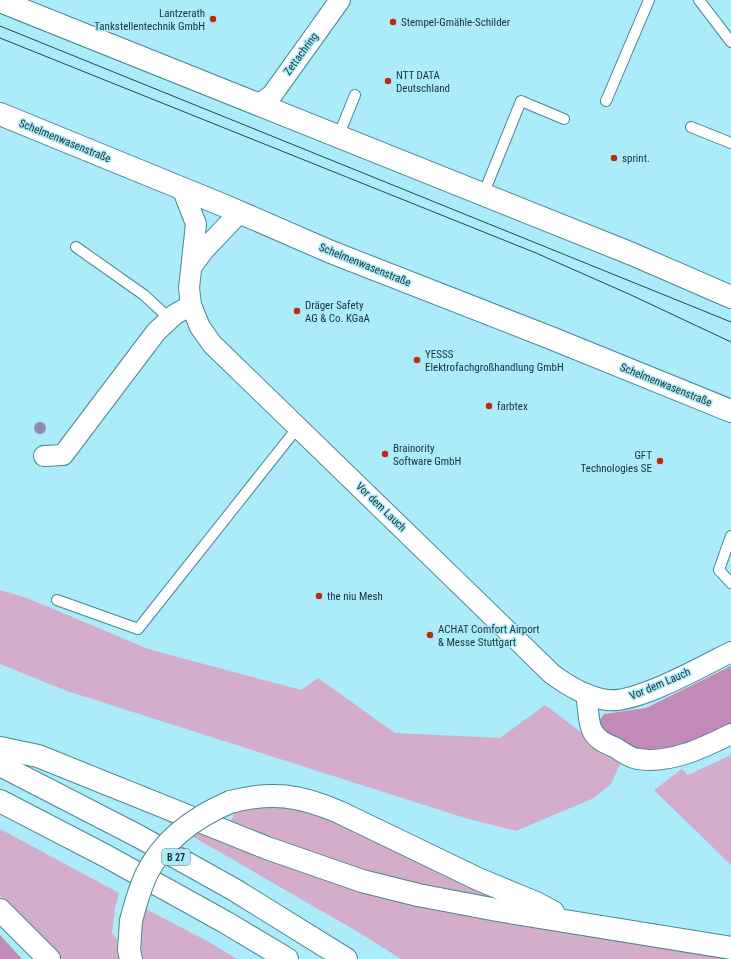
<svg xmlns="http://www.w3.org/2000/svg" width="731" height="959" font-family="'Roboto Condensed',sans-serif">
<rect width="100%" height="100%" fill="#acebfa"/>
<g fill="#d3adca">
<polygon points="0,590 27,598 148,649 301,690 318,678 395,733 500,738 545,705 621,762 611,784 594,798 516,831 465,818 67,691 0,664"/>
<polygon points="731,755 731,865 654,790 682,769 688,775"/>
<polygon points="262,804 307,809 494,897 493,901 362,873 230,823 235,812"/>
<polygon points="159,812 229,842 329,881 405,901 731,959 401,959 365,936 157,816"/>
<polygon points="0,829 119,893 115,907 112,933 117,939 119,959 61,959 0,896"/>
<polygon points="144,908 209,942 237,959 140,959 138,948 142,948 141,936"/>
</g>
<g fill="#c28bb7">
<path d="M731,666V726C700,738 665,758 630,746C622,744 613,739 605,735L599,721L604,714L646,708Z"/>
<polygon points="0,935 1,936 22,959 0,959"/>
</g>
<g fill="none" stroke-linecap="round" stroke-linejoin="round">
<defs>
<g id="service">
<polyline points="699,0 731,42"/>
<polyline points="606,101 649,0"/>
<polyline points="691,127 731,143"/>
<polyline points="338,137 355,95"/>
<polyline points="483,195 521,101 564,119"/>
<polyline points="76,247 144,295 170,319"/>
<polyline points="731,536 719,570 731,583"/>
<polyline points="57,600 138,629 298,427"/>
</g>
<g id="minor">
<polyline points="258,105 272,95 340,0"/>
<path d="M182,188L196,224L189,288L191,305L200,327L212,344L552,674C568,686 587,697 607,700C636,704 703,666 731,652"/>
<polyline points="192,266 204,250 240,212"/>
<polyline points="44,456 63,455 156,332 174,315 191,305"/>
<path d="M586,694C588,703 588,723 592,730C596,740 607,744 616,748C622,752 630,758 638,759C670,764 703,748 731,734"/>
</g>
<g id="tertiary">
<polyline points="0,1 632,254 731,297"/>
<polyline points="0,114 225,206 331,252 551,338 731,411"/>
</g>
<g id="trunk">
<polyline points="0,765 138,836 233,889 346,959"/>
<polyline points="0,801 106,856 225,922 287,959"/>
</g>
<g id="motorway">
<polyline points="0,748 38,756 267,848 362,881 418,895 497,910 731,948"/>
<path d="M230,802C272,791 299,795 339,812L478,879L536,903L553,912"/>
<polyline points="0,910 49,959"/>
<polyline points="131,959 129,950 131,921"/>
</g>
</defs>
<use href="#service" stroke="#498693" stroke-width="12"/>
<use href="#minor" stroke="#498693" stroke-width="22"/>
<use href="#tertiary" stroke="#498693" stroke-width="24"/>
<use href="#trunk" stroke="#498693" stroke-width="24"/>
<use href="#motorway" stroke="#498693" stroke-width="24"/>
<use href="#service" stroke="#fff" stroke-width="10"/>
<use href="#minor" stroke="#fff" stroke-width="20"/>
<use href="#tertiary" stroke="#fff" stroke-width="22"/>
<use href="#trunk" stroke="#fff" stroke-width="22"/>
<use href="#motorway" stroke="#fff" stroke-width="22"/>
<g stroke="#29474e" stroke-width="1">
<polyline points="0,26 731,322"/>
<polyline points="0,38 536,253 631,295 731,342"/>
</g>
<defs>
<path id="motorway-bridge" d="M131,921C135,905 140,889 146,875C163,840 195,817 230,802"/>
</defs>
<use href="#motorway-bridge" stroke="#498693" stroke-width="24" stroke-linecap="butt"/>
<use href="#motorway-bridge" stroke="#fff" stroke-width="22"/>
</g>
<circle fill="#9289af" cx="40" cy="428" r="6"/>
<g fill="#b92e0a" stroke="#acebfa" stroke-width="1.5">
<circle cx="213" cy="19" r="4"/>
<circle cx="393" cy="22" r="4"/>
<circle cx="388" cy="81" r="4"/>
<circle cx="614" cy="158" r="4"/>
<circle cx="297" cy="311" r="4"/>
<circle cx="417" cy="360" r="4"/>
<circle cx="489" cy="406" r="4"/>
<circle cx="385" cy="454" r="4"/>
<circle cx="660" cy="461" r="4"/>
<circle cx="319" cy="596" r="4"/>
<circle cx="430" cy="635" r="4"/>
</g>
<g text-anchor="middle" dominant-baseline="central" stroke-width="3" stroke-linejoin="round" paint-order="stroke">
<rect fill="#acebfa" stroke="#456a72" stroke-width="1" x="162" y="849" width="28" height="16" rx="3"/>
<g font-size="10" font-weight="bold" fill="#193238">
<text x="176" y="857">B 27</text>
</g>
<g font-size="11" fill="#193238" stroke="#acebfa" text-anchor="start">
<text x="205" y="13" text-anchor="end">Lantzerath<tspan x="205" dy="13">Tankstellentechnik GmbH</tspan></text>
<text x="401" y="22">Stempel-Gmähle-Schilder</text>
<text x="396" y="75">NTT DATA<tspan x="396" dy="13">Deutschland</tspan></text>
<text x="622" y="158">sprint.</text>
<text x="305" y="305">Dräger Safety<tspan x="305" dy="13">AG &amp; Co. KGaA</tspan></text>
<text x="425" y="354">YESSS<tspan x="425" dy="13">Elektrofachgroßhandlung GmbH</tspan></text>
<text x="497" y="406">farbtex</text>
<text x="393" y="448">Brainority<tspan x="393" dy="13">Software GmbH</tspan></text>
<text x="652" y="455" text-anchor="end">GFT<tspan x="652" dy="13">Technologies SE</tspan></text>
<text x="327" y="596">the niu Mesh</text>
<text x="438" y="629">ACHAT Comfort Airport<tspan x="438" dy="13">&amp; Messe Stuttgart</tspan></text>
</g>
<g font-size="11" fill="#193238" stroke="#acebfa">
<text transform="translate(301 54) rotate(-54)">Zettachring</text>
<text transform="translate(65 141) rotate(22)">Schelmenwasenstraße</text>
<text transform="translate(365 265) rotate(22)">Schelmenwasenstraße</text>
<text transform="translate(666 385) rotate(22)">Schelmenwasenstraße</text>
<text transform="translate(381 507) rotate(44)">Vor dem Lauch</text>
<text transform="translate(660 684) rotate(-23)">Vor dem Lauch</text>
</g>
</g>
</svg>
